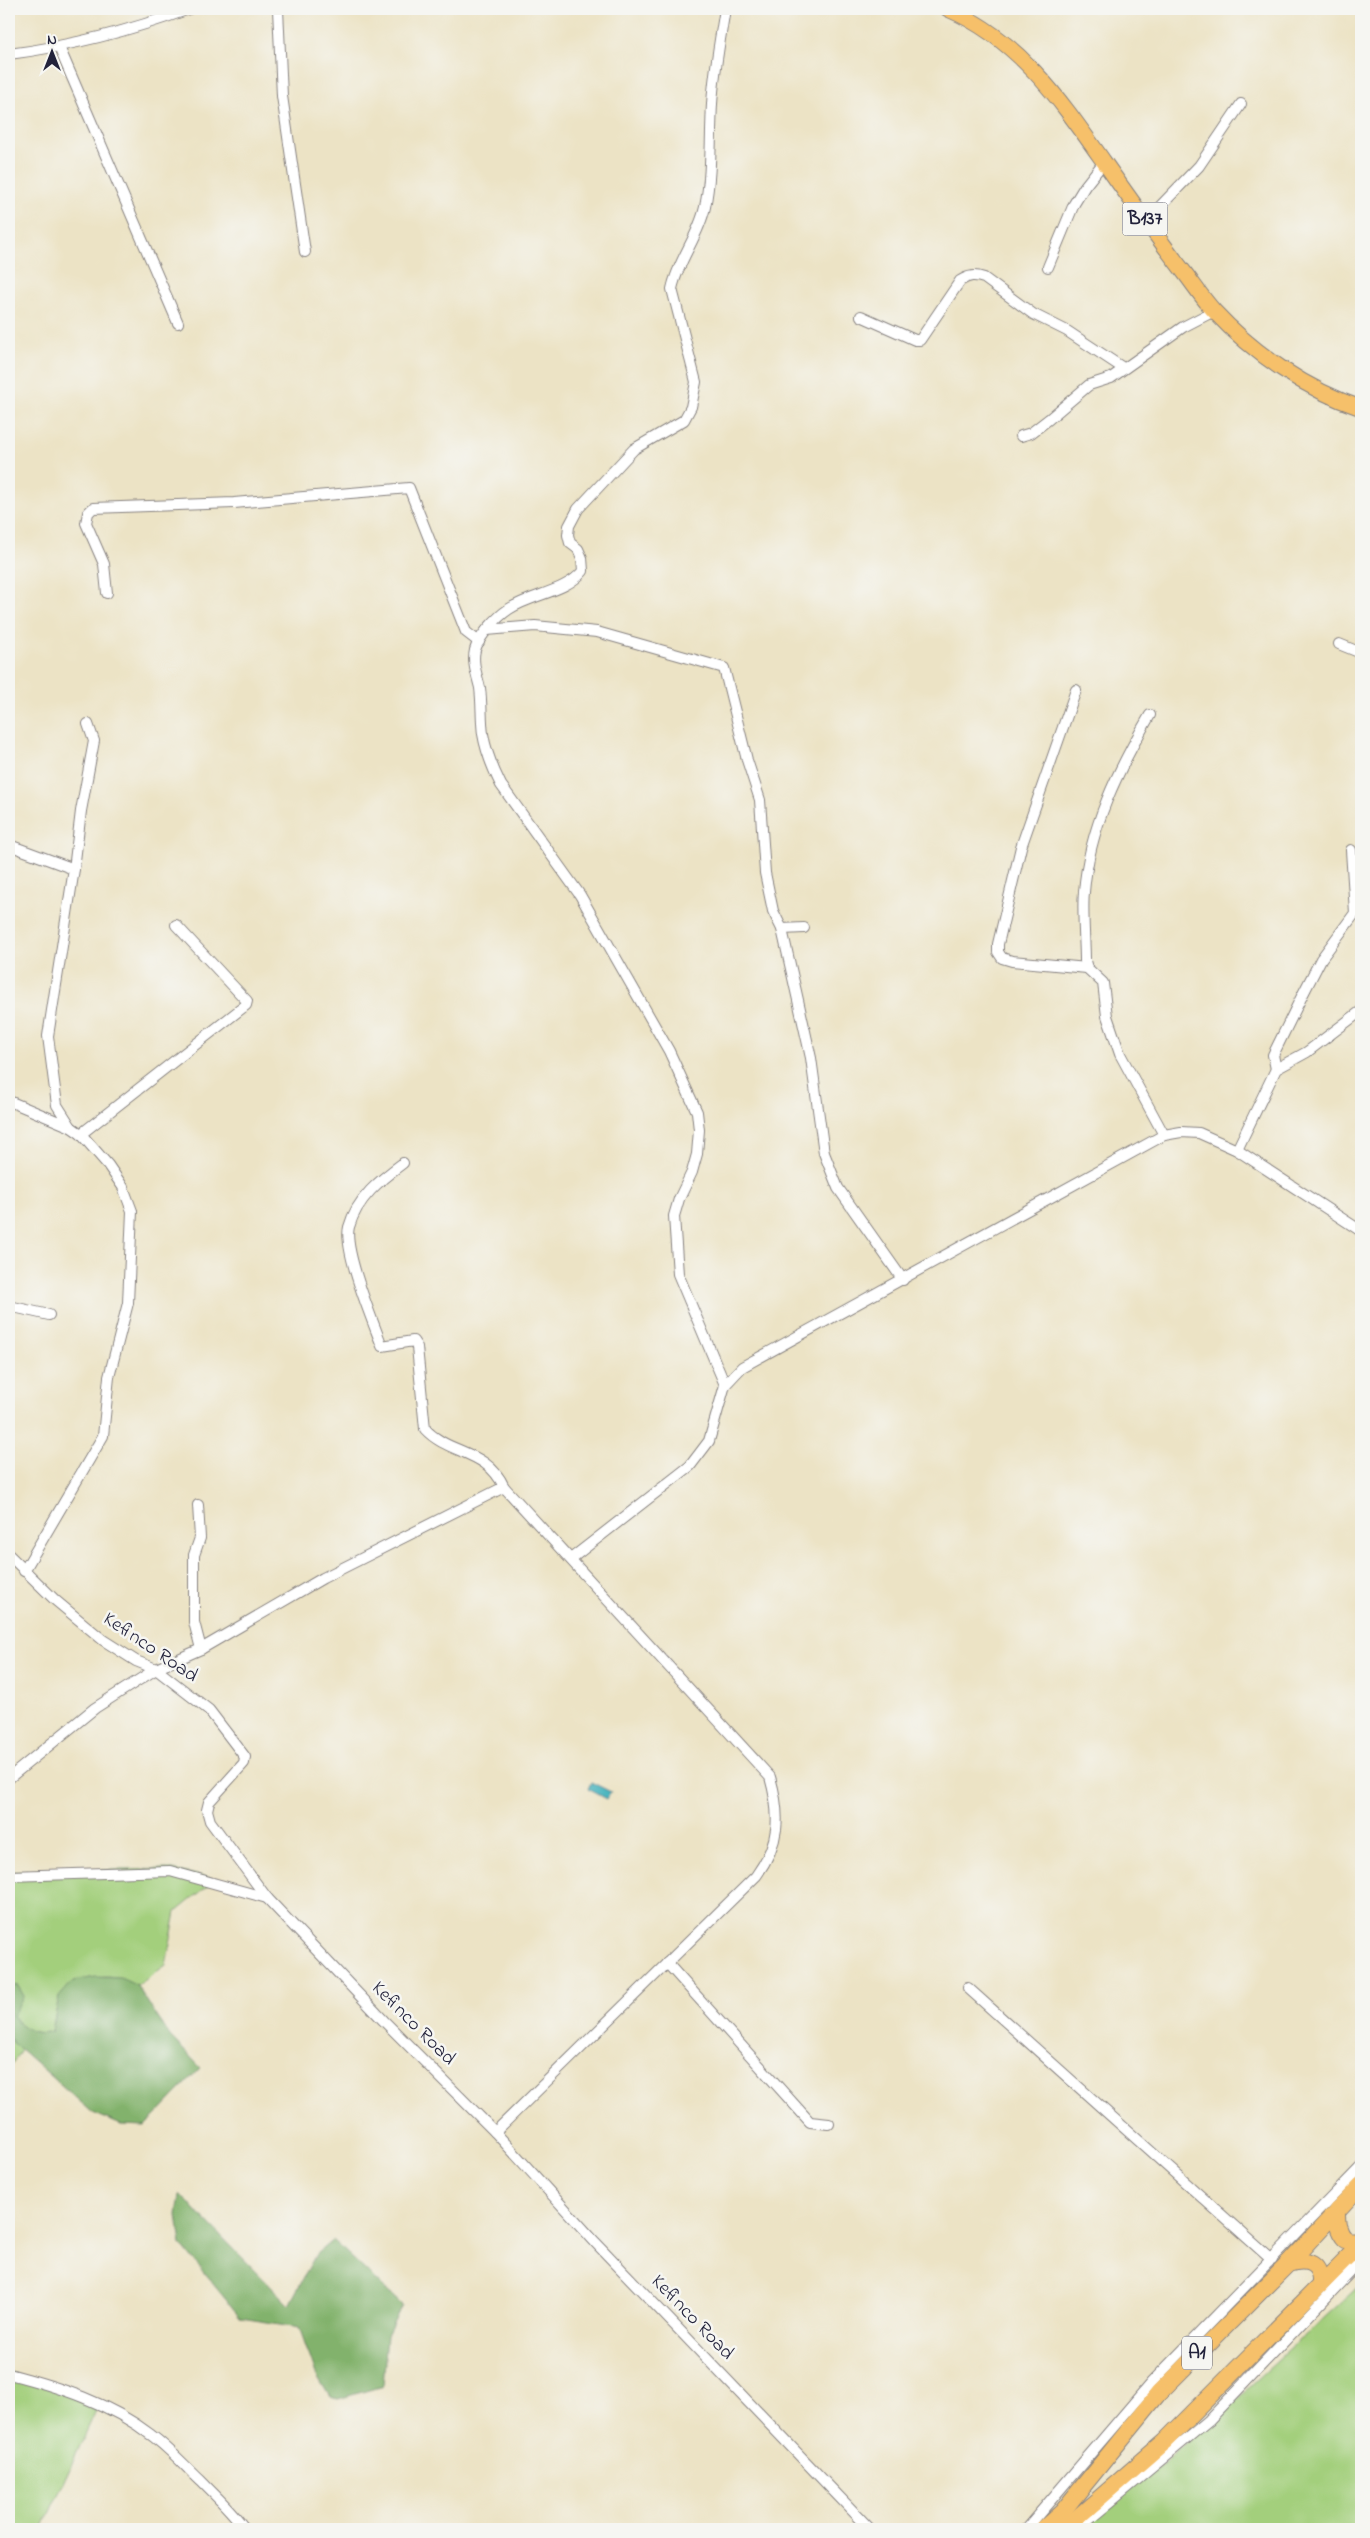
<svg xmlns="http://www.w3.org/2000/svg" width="1370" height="2538" font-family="'Indie Flower',sans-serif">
<rect width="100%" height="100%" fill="#f6f6f2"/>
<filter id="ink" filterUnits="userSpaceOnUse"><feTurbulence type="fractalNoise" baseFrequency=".02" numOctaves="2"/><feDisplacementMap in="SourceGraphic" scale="10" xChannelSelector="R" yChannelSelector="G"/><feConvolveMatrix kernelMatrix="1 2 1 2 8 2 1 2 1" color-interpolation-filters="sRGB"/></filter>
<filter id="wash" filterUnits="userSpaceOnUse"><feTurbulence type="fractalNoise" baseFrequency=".0096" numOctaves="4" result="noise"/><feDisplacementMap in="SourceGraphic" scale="20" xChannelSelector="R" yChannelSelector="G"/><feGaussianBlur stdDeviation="1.12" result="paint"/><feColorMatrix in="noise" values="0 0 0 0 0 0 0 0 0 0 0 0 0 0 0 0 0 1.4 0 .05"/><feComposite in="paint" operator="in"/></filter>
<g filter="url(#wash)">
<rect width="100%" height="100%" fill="#ece3c5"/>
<g fill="#a3cf7c" stroke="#62785c">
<path d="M168,1869L216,1879L176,1912L166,1965L137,1986C102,1968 91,1980 59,1997L52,2031C34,2036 25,2029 12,2017L18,1986L9,1985V1872Z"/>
<polygon points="9,2039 22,2049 9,2068"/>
<polygon points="1361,2284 1361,2529 1085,2529 1212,2421"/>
<polygon points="9,2373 99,2404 42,2529 9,2529"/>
</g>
<g fill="#82b26c" stroke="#526a54">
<path d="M96,1977L121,1978L137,1986L170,2036L201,2068L145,2126L121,2125L93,2113L9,2039V1985L18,1986L24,1996L12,2017C25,2029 35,2036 52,2031L59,1997L73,1981Z"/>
<polygon points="180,2194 289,2305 316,2254 333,2240 402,2305 387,2335 383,2386 338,2399 330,2397 316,2374 299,2327 241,2318 181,2245 177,2215"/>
</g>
<polygon fill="#41b1bb" stroke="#326a7b" points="591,1782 611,1792 607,1799 588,1789"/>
</g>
<g filter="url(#ink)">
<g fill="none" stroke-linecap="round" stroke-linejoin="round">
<defs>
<g id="minor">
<polyline points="278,9 282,96 305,252"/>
<path d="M725,9C720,40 714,72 712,104C710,138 712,173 705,207C699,236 678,260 672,289L696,382L691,407L684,420L634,449L578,509L569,526L568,535L570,543L578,549L582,558L583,571C566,592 532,594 509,609C497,617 479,636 475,650C472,663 477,675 480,688C482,703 481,719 483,734C486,752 493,769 501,785L580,895L669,1051L697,1112L699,1130L697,1154L692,1172L679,1199L674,1216L678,1274L725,1385"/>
<polyline points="59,47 178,323"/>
<path d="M9,54C71,46 130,31 189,9"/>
<polyline points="1146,221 1199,166 1241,104"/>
<polyline points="1048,267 1074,204 1085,186 1104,162"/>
<path d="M861,316L915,340H920L960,281C969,275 975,275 984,278L1033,314L1067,331L1123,368"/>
<polyline points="1021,436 1031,433 1049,419 1089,385 1111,378 1183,327 1214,311"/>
<polyline points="107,593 104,564 86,523 88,513 93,508 234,503 409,488 466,632 479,642"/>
<polyline points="487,630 535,626 597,632 724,668 747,760 760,800 765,873 773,911 782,929 811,1058 824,1153 838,1188 903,1280"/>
<polyline points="1339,644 1361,653"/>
<polyline points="1076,690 1021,847 998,944 998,952 1002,958 1012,961 1087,968"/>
<path d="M1150,715C1118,770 1089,828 1084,892C1082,912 1085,940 1085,961L1087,968L1103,983L1107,1016L1120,1054L1164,1135"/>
<polyline points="9,845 74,869"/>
<polyline points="782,929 804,928"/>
<polyline points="1276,1069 1273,1055 1303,994 1321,959 1355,913 1351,850"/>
<polyline points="9,1101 71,1127"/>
<polyline points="81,1134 246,1005 247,1001 176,925"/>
<polyline points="1237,1150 1276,1069 1307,1052 1361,1011"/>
<path d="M403,1163C380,1180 357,1198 349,1227C343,1250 373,1322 382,1346L413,1341L417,1347L425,1429C449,1455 487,1449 504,1487L770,1777C781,1816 780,1843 756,1876L495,2132"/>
<polyline points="9,1306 49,1315"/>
<polyline points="198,1505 200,1538 194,1555 194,1622 201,1649"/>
<polyline points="9,1555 55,1600 103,1640 136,1661 156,1669 209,1710 245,1757 244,1763 209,1802 207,1810 210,1821 267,1898 384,2021 495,2132 595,2242 870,2529"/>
<polyline points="572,1558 690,1466 709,1441 725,1385 742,1367 1164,1135 1181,1132 1199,1133 1237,1150 1361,1231"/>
<polyline points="24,1571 103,1436 109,1377 128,1303 132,1211 123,1187 108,1165 81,1134 71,1127 57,1105 48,1036 74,869 81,811 94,741 88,724"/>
<polyline points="9,1778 95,1708 156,1669 201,1649 323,1578 504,1487"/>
<polyline points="9,1876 170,1871 267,1898"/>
<polyline points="667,1963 810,2122 829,2124"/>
<polyline points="968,1988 1272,2260"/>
<path d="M9,2374C59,2387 110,2403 151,2435C169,2448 185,2466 201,2481C216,2496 233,2512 245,2529"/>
<polyline points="1026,2529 1151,2383 1361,2167"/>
<polyline points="1078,2529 1209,2420 1361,2261"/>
</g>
<path id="primary" d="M948,9C1019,39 1061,101 1104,162C1130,199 1157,237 1184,272C1194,285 1203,299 1214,311C1254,354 1307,390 1361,408"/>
<g id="trunk">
<path d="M1337,2210C1337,2222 1337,2231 1346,2240L1361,2241"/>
<path d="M1288,2264C1308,2258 1321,2263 1320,2285"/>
<polyline points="1043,2529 1062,2512 1158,2394 1288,2264 1361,2185"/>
<polyline points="1064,2529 1164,2442 1361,2244"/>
</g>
</defs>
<use href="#minor" stroke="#878280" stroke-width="12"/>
<use href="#primary" stroke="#878280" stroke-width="17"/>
<use href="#trunk" stroke="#878280" stroke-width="18"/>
<use href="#minor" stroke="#fff" stroke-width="10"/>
<use href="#primary" stroke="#f6c06b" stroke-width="15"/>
<use href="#trunk" stroke="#f6c06b" stroke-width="16"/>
</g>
</g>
<g text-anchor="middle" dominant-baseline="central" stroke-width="5" stroke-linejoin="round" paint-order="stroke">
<g fill="#f6f6f2" stroke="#626272" stroke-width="1">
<rect x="1122.5" y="202.5" width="45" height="33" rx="4"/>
<rect x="1182" y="2336.5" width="30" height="33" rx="4"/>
</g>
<g font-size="19" font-weight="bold" fill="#22223b">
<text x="1145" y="219">B137</text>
<text x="1197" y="2353">A1</text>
</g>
<g font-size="20" fill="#22223b" stroke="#f6f6f2">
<text transform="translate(150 1648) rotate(34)">Kefinco Road</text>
<text transform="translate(413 2024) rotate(45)">Kefinco Road</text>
<text transform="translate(692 2318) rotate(46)">Kefinco Road</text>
</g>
</g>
<rect width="1370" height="2538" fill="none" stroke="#f6f6f2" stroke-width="30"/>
<g transform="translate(52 52)" stroke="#f6f6f2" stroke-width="4" paint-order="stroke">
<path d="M0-4L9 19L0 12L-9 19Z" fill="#22223b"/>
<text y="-8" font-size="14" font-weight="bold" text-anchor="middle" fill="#22223b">N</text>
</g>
</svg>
